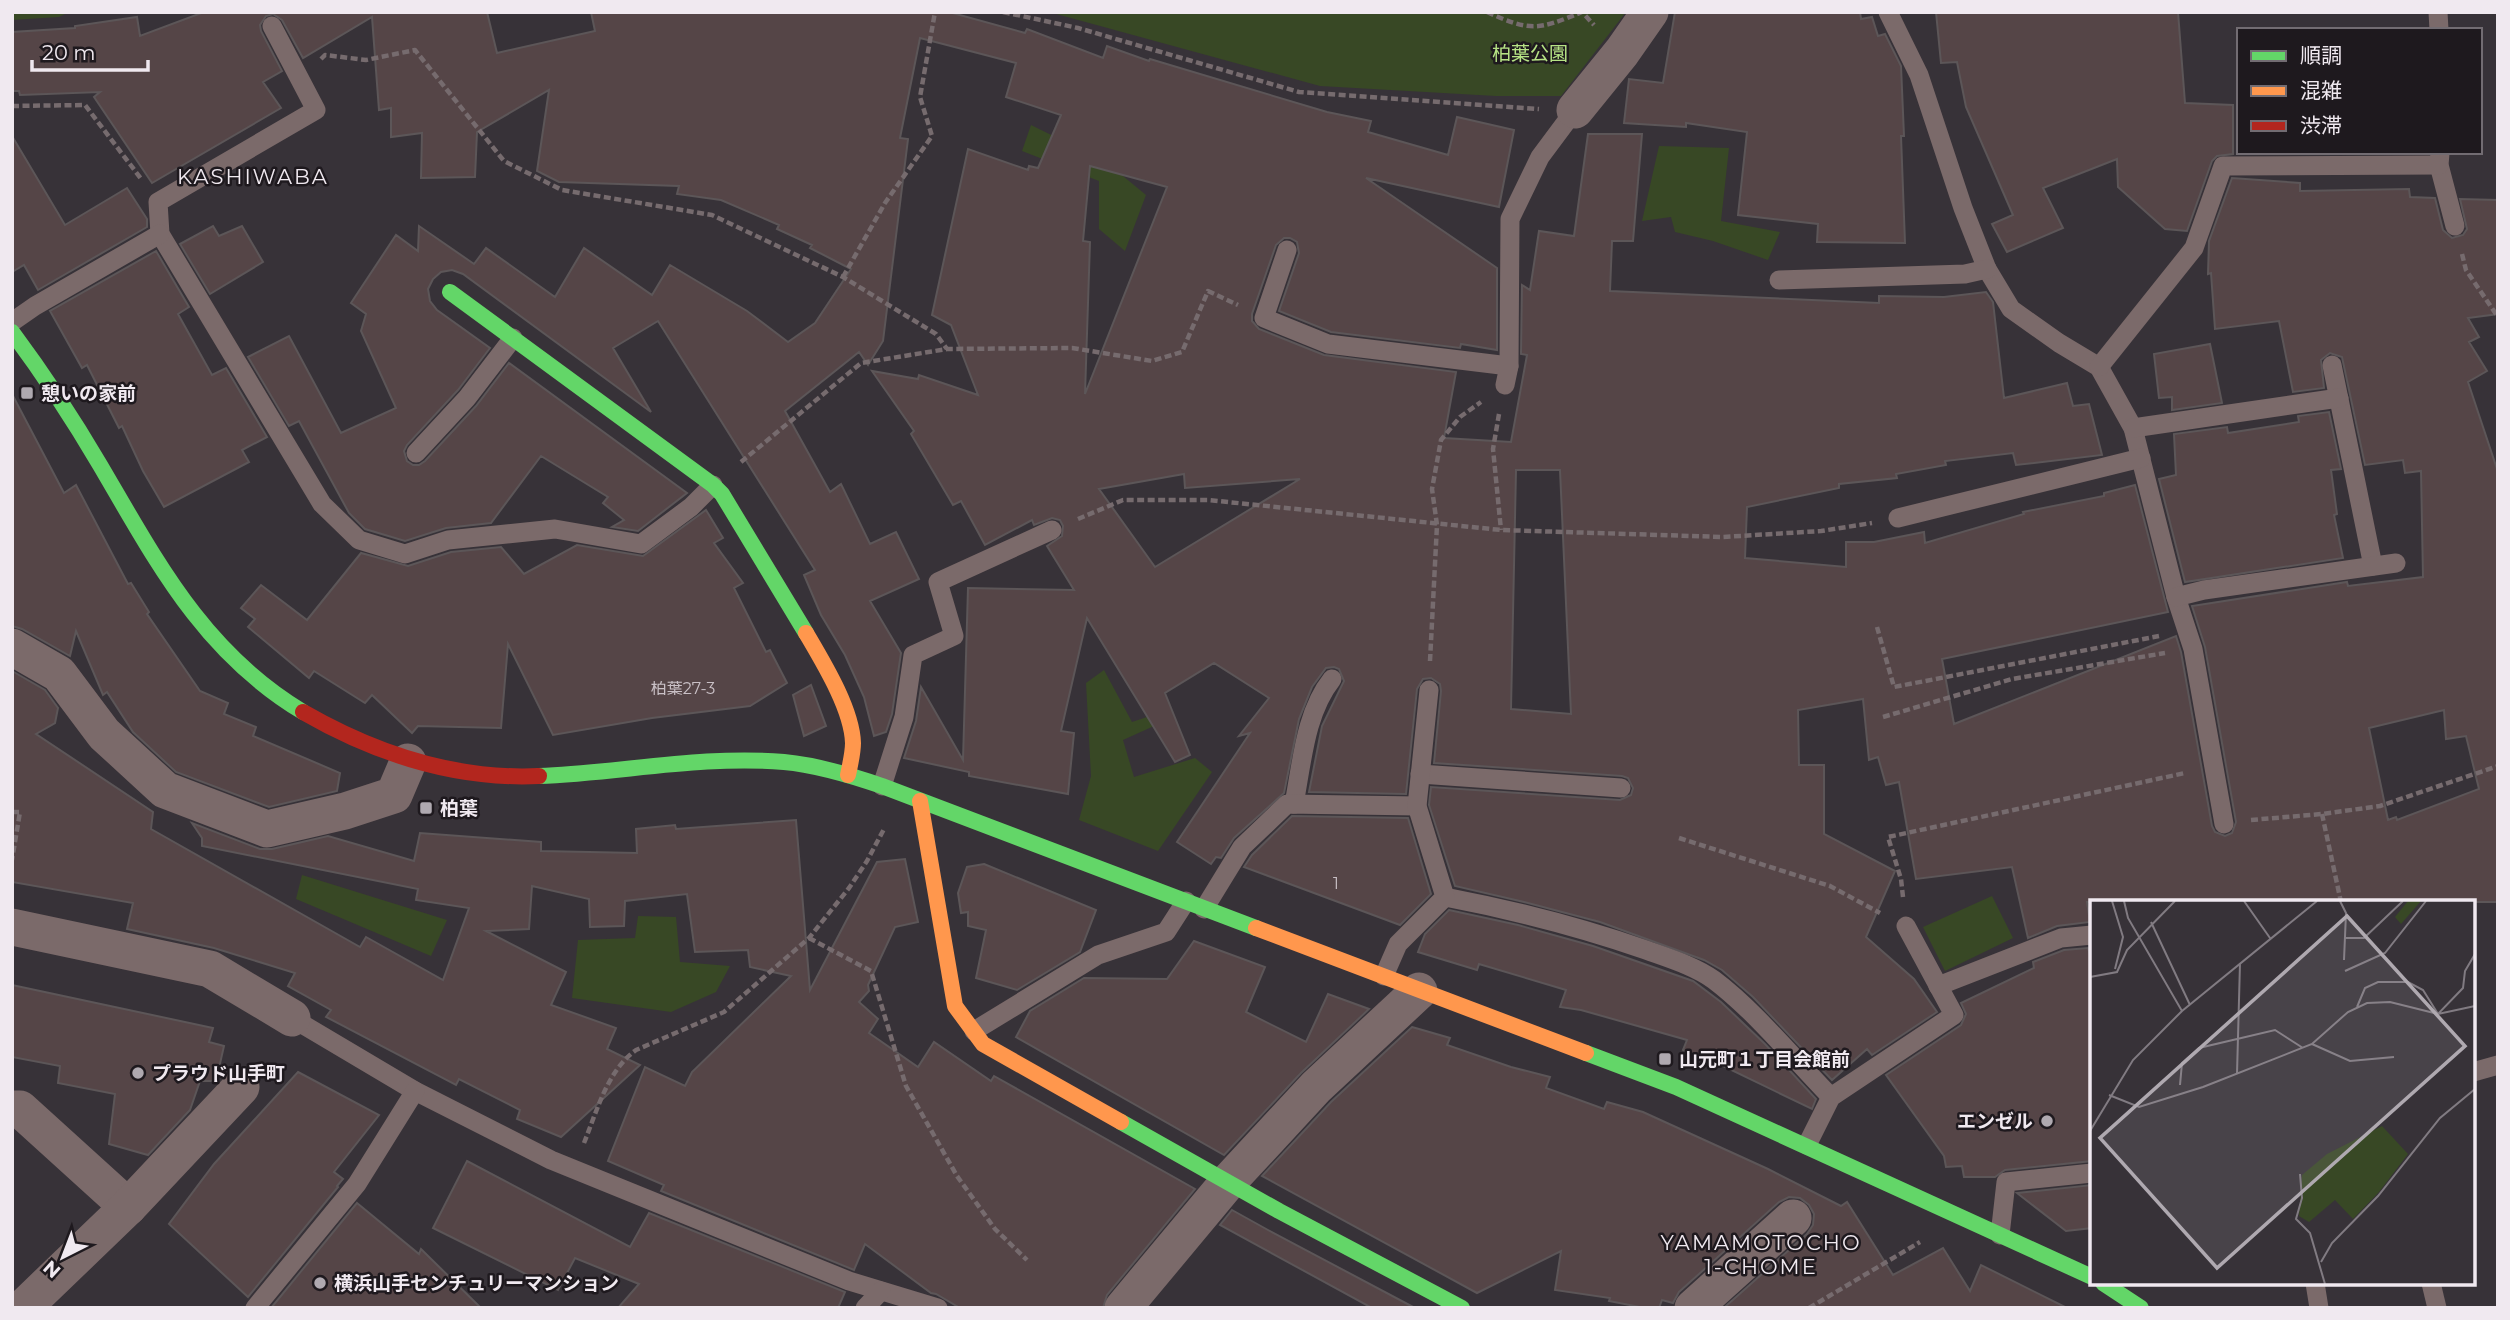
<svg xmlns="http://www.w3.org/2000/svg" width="2510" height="1320" font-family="Montserrat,'Noto Sans JP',sans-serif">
<rect width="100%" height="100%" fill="#373238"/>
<g fill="#384825">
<polygon points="12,12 69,12 59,17 12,20"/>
<polygon points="1049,12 1626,12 1561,96 1496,96 1320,86"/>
<polygon points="1031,125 1106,162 1146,195 1125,251 1099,229 1099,181 1022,151"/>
<polygon points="1659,146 1729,148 1721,221 1780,232 1768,260 1713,241 1675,232 1671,217 1642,221"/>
<polygon points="1104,670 1132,722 1150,716 1154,726 1123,740 1134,777 1195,758 1212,772 1158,851 1079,820 1091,776 1086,683"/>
<polygon points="302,875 447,920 431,956 296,899"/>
<polygon points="1992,896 2013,938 1945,971 1923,927"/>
<polygon points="638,916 676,917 680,962 730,966 716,992 671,1012 572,998 578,940 635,938"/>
</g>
<g fill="#554547" stroke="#5c5658" stroke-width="2" fill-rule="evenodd">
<path d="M204,12H487L497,53L595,31L591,12H949L1025,33L1027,29L1103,58L1107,46L1149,61L1150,59L1327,112L1371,121L1368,132L1448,155L1457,117L1514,130L1499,207L1366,178L1497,268V350L1461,344L1460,348L1331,332L1279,311L1299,253L1297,242L1290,238H1284L1276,245L1252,314V321L1259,329L1324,355L1456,372L1444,438L1511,442L1527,355L1521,354L1522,285L1530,290L1539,231L1574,236L1588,134H1642L1633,241H1612L1610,291L1879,303V296L1944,297L1986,292L1993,302L2004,398L2067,383L2073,406L2089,404L2102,455L2016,465L2013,453L1945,461L1946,465L1896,474L1897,478L1839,484V488L1747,507L1745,558L1846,567V542H1874L1924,532L1925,543L2024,514L2023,512L2104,496V493L2135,485L2168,612L1942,659L1954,724L2176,636L2181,652L2212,826L2215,832L2225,836L2232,833L2236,822L2205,647L2192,606L2347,582L2348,586L2423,577L2421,471L2405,473L2403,460L2365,465L2342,357L2330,353L2321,360L2324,388L2293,392L2279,321L2215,329L2211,273L2208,274L2209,241L2232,178L2300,183V191L2409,189L2410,197L2435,198L2443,230L2452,238L2463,235L2467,229L2460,199L2498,200V314L2468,318L2479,337L2469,342L2487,371L2468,382L2498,472V902H2087L2090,922L2057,926L2028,938L2012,867L1916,879L1899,782L1886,785L1878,757L1869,760L1863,699L1798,710L1799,765H1824V834L1895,871L1866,937L1914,979L1937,1012L1872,1055L1867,1049L1832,1080L1753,997L1722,970L1704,960L1600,922L1524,902L1455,886L1429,805L1431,787L1620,800L1631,795L1633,788L1628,778L1622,776L1434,763L1441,691L1440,684L1431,678L1423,679L1417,689L1406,794L1309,792L1322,726L1344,681L1339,669L1334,667L1326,668L1312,687L1299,719L1284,793L1234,838L1221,858L1216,857L1211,864L1177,842L1250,733L1239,736L1269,698L1214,663L1165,693L1190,755L1175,762L1087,618L1061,731L1074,733L1068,794L969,776V772L904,758L916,721L921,687L963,760L968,588L1074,590L1047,546L1062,536L1063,526L1060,520L1052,518L1034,525L1032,520L985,545L961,501L953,505L911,434L914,431L872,371L918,379L919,375L978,395L951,325L932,315L968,149L1028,170L1029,166L1038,168L1061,115L1006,97L1016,63L920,38L900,138L908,139L883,341L868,365L859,352L785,411L830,492L841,484L870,544L896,532L919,579L870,601L901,653L892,714L886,732L874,736L864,697L845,655L821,615L804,575L815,570L658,321L613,348L651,412L463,274L452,270L441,272L433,279L428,289L430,301L437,310L490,348L458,390L407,445L404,451L407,461L413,465H419L425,461L476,406L509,363L687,493L638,531L612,527L624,520L603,503L608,497L541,456L491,523L446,528L405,541L365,529L349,513L299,421L289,426L248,357L289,336L341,433L396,408L361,331L366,314L351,303L396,235L418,251L419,226L474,264L486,248L555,297L584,248L652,295L670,265L747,311L788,342L815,323L851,269L810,248L812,245L777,229L779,225L721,200L677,194L679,186L559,182L537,171L549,90L477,132L475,177L421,178L422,133L391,137V108L379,110L372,17L303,58L282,20L273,14L266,16L260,25L261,31L282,71L263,82L281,108L152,183L94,97L100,92L20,95L19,91H12V32L75,28V26L137,17L140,36ZM1090,166L1167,187L1085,394L1090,242L1083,241ZM1516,470H1560L1571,714L1511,709ZM1184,474L1185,488L1300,479L1155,567L1099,489ZM2444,710L2446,739L2466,736L2479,789L2397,820L2396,817L2388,820L2369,728Z"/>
<polygon points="1675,12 1860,12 1861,19 1872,17 1878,36 1885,34 1901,66 1904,136 1901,136 1905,243 1817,242 1818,224 1738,215 1747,132 1686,123 1686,127 1624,123 1629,79 1663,83"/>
<polygon points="1936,12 2178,12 2185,103 2233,105 2233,154 2217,156 2212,161 2187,231 2165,229 2118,187 2117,159 2043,188 2063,228 2007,252 1992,224 2013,215 1966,107 1957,62 1941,63"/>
<polygon points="12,136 65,225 127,188 147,219 147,227 38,290 24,265 12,272"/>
<polygon points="213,226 219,236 242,226 263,262 210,294 180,244"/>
<polygon points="156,251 189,307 178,314 212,375 226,368 267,437 242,450 249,462 164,507 143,471 122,426 119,428 87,365 82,368 50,311"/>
<polygon points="2210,344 2222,403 2172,410 2172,397 2159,398 2154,354"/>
<polygon points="12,394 64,493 76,485 128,584 131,583 149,612 147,614 200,691 228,703 224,714 256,727 253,736 340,773 337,791 269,807 176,772 133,732 107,692 103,695 76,631 70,656 22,629 12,626"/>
<polygon points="2329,412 2341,469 2331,470 2337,514 2334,515 2343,558 2185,582 2159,479 2176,475 2174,434 2227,427 2228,433 2299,422 2298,416"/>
<polygon points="706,510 723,538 714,543 743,583 734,588 766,652 770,650 787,683 750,706 652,718 553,735 508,644 501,728 418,726 412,733 372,695 365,703 314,671 309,678 248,627 255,619 241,608 261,585 307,620 361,553 408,566 451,552 501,547 524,574 577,545 643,556"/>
<polygon points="12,671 45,690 58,708 55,723 36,734 153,812 151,829 360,947 366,937 443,980 469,908 416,900 418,889 202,846 202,838 192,823 260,849 272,849 328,836 414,861 420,833 541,842 541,851 637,853 636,829 675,825 676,829 796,820 810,990 877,862 905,859 918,922 895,927 868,985 869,991 859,1002 878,1019 869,1033 918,1067 934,1042 991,1081 994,1076 1195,1189 1107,1295 1103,1308 960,1308 936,1294 931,1293 865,1244 854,1270 661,1191 664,1185 608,1161 645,1067 685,1086 692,1072 791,976 750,967 748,950 695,952 687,894 625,901 624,926 590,927 589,899 532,886 529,929 486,931 566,972 551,1005 616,1028 607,1049 640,1065 561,1137 517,1119 520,1110 459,1079 456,1085 326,1017 331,1010 288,986 295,973 214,948 127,929 133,903 12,882"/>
<polygon points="811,685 826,726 804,736 793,695"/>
<polygon points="1292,816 1408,818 1431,894 1400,925 1244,867 1252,855"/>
<polygon points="984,864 1096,910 1080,952 1017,990 976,978 986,930 968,926 968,912 961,913 958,893 967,867"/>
<polygon points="1449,910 1518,925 1593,946 1693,981 1721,1002 1765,1044 1816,1099 1812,1109 1717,1063 1683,1050 1687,1040 1581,1010 1560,1007 1566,990 1479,964 1477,970 1418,952 1425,934"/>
<polygon points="1194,941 1265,967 1246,1012 1306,1042 1328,994 1369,1009 1301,1073 1224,1155 1016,1037 1030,1011 1084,978 1167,979"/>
<polygon points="2088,948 2092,961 2092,1161 2005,1170 1995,1177 1964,1177 1962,1166 1946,1167 1944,1156 1886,1075 1961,1025 1966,1014 1961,1003 2034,968 2033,962 2064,950"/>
<polygon points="12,985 213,1028 209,1042 224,1046 216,1081 200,1081 190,1110 148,1155 109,1144 115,1094 58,1083 60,1066 12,1057"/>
<polygon points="1412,1027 1450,1038 1447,1045 1511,1067 1550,1077 1546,1088 1604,1109 1607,1102 1643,1112 1768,1169 1841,1206 1847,1202 1893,1275 1943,1248 1970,1291 1981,1265 2067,1308 1727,1308 1726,1306 1807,1234 1813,1225 1814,1214 1809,1205 1800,1198 1789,1197 1779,1202 1679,1292 1673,1303 1662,1300 1659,1308 1645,1308 1609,1301 1610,1298 1555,1290 1561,1251 1477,1293 1262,1176 1331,1102"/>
<polygon points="298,1072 379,1115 334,1172 343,1179 337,1186 338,1187 248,1297 169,1224 214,1164"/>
<polygon points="467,1161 630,1247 649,1213 845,1292 838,1308 618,1308 639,1284 575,1258 558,1290 433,1228"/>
<polygon points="2092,1185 2092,1228 2066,1231 2017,1193"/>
<polygon points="357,1203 419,1254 421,1249 481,1308 271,1308"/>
<polygon points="1232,1210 1268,1230 1415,1308 1372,1308 1220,1225"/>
</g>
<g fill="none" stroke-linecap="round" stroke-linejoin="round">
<g stroke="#766b6e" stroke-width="4.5" stroke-dasharray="7 3.5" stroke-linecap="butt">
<polyline points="1003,12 1078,28 1299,92 1539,109"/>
<path d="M1487,12C1531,32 1538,30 1582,12L1594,25"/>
<polyline points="321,59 325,55 366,60 415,50 504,161 562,190 712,215 843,277 936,334 947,349"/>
<polyline points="12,106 85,105 142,180"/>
<polyline points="2462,254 2466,270 2498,317"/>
<polyline points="843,277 885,203 932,136 920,97 935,12"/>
<polyline points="1499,414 1493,449 1501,530"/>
<polyline points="741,462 861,363 947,349 1072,348 1152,361 1182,352 1208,291 1238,305"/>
<polyline points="1078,519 1123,500 1208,500 1501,530 1723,537 1821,531 1872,523"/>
<polyline points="1877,627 1894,687 2159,636"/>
<polyline points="1430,661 1437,525 1432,489 1441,440 1460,417 1481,402"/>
<polyline points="1883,717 2012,679 2165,653"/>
<polyline points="12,812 20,812 12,860"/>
<polyline points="2322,814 2341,902"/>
<polyline points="2251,820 2322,814 2380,806 2498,766"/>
<polyline points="1679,838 1830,886 1880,913"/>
<polyline points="1903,897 1901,879 1888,837 2185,773"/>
<polyline points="809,938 871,971 906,1086 957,1176 995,1229 1027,1260"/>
<path d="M584,1143C597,1111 607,1071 636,1050L724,1012L809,938L849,888L867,861L884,829"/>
<polyline points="1809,1308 1920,1242"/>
</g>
<g stroke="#7b6a6a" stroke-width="19">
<polyline points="1888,12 1919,75 1963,208 1987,269 2011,309 2059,343 2099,367 2133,428 2176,597 2193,649 2224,824"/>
<polyline points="2438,12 2439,30"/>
<polyline points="272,26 316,110 158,202 160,234 322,504 359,540 405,554 448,540 555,529 641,544 691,507 713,485"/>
<polyline points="2440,153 2439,165 2455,226"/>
<polyline points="1287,250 1264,318 1328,344 1509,366"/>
<polyline points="1779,280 1965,274 1987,269"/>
<polyline points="12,322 35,306 160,234"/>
<polyline points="2332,365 2373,566"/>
<polyline points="2099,367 2194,248 2223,166 2439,165"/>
<polyline points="1505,385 1509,366 1510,219 1540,157 1575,110"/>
<polyline points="2133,428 2339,398"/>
<polyline points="416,453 467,398 513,338"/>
<polyline points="1898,518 2141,458"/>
<polyline points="2176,597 2204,590 2396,563"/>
<polyline points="1420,774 1621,788"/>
<polyline points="882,786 904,717 913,655 954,636 938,582 1052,530"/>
<path d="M1294,804C1302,763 1305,713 1332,679"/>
<path d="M1445,897C1513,910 1580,927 1646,950C1668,958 1695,966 1714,980C1755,1011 1794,1059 1831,1097"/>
<polyline points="1204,909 1242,847 1287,804 1417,806"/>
<polyline points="1384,976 1398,944 1445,897 1417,806 1429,690"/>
<polyline points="1938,986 2061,938 2092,935"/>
<polyline points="292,1018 415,1091 551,1160 849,1281 938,1308"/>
<polyline points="974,1031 1098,955 1166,932 1186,901"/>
<polyline points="2473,1072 2498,1065"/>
<polyline points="1807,1145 1831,1097 1954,1015 1906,926"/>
<polyline points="2000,1235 2006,1182 2092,1173"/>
<polyline points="2315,1283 2319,1308"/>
<polyline points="2431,1283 2437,1308"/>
<polyline points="255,1308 357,1184 415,1091"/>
<polyline points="865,1308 881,1291"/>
</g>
<g stroke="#7b6a6a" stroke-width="37">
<polyline points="1575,110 1622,52 1650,12"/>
<polyline points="12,647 59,674 104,734 165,790 267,829 345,811 394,795 408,762"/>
<polyline points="12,927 210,969 292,1018"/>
<polyline points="12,1109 20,1109 128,1207"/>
<polyline points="23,1308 128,1207 241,1087"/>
<polyline points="1123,1308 1228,1182 1316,1087 1419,991"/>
<polyline points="1693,1308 1793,1218"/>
</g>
<g stroke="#63d668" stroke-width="16">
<polyline points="450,292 713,485 722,494 806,633"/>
<path d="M12,332C44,375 73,419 100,465C157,562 203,652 303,712"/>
<path d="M539,776C620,773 702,755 784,762C817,765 850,775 882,786L1256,928"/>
<polyline points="1586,1053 1676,1087 2092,1277"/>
<polyline points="1121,1122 1279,1211 1462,1308"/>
<polyline points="2103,1283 2141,1308"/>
</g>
<g stroke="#ff974d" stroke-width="16">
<path d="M806,633C823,662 852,709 853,743C853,753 850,765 848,775"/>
<polyline points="920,801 955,1006 983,1044 1121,1122"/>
<polyline points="1256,928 1586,1053"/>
</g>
<path stroke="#b3261e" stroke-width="16" d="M303,712C376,754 454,780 539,776"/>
</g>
<g fill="#afa9b0" stroke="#1e191e" stroke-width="2.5">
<rect x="20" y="386" width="14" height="14" rx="3.5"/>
<rect x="419" y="801" width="14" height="14" rx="3.5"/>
<rect x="1658" y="1052" width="14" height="14" rx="3.5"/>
<circle cx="138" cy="1073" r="7"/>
<circle cx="2047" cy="1121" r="7"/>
<circle cx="320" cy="1283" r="7"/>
</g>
<g text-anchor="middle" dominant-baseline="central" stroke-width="5" stroke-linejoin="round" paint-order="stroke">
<g font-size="16" fill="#c9c0c6">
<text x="683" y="688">柏葉27-3</text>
<text x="1336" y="883">1</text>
</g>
<g font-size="19" fill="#b6e385" stroke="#1e191e">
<text x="1530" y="53">柏葉公園</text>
</g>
<g font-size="19" font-weight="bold" fill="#f0e9f0" stroke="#1e191e" text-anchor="start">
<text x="41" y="393">憩いの家前</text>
<text x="440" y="808">柏葉</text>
<text x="1679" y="1059">山元町１丁目会館前</text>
<text x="152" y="1073">プラウド山手町</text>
<text x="2033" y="1121" text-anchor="end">エンゼル</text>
<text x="334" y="1283">横浜山手センチュリーマンション</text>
</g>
<g font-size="21" letter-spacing="2" fill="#f0e9f0" stroke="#1e191e">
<text x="253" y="176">KASHIWABA</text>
<text x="1761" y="1242">YAMAMOTOCHO<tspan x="1761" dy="24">1-CHOME</tspan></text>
</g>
</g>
<g transform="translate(2090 900)">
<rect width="385" height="385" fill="#373238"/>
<path d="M318,1H331L311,24L305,17ZM292,226L318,254L289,292L263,319L245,300L219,322L209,316L212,275L237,254Z" fill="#384825"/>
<path fill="none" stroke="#817b82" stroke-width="2" d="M22,1L33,37L25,69M154,1L180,38M250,1L256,13L254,60M61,22L100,105M255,38H274L313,1M255,71L295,53L336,1M0,77L27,72L37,50L85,1M267,107L275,88L288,82H318L333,90L348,114L373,88L375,71L385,54M92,111L227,1M222,144L260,161L304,157M147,174L150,63M90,185L92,163L109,148L185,130L213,148M19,195L49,207L113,187L222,144L258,112L277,103L300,102L348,114L385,106M0,231L43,160L92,111L38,18L34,1M210,274L212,298L206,319L220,333L235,384M231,362L242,343L288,296L350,218L385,189"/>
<path fill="#afa9b0" fill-opacity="0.15" stroke="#afa9b0" stroke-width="3.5" d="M257,16L375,146L127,368L10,238Z"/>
<rect width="385" height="385" fill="none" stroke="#f0e9f0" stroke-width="3.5"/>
</g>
<rect width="2510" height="1320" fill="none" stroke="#f0e9f0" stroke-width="28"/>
<rect x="2237" y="28" width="245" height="126" fill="#1e191e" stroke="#726c72" stroke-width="2"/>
<rect x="2251" y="51" width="35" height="10" fill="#63d668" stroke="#726c72" stroke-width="2"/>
<text x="2300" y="63" font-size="21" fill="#f0e9f0">順調</text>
<rect x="2251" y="86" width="35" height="10" fill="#ff974d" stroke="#726c72" stroke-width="2"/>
<text x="2300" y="98" font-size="21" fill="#f0e9f0">混雑</text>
<rect x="2251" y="121" width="35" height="10" fill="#b3261e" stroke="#726c72" stroke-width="2"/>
<text x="2300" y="133" font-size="21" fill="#f0e9f0">渋滞</text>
<g transform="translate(63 1257) rotate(222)" stroke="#1e191e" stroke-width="5" paint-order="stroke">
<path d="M0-5L12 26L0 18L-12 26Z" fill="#f0e9f0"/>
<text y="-10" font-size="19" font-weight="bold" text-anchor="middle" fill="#f0e9f0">N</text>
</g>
<path d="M32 60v10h116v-10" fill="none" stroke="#f0e9f0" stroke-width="3.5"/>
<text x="42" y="60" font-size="21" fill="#f0e9f0" stroke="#1e191e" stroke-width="5" paint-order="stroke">20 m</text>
</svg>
